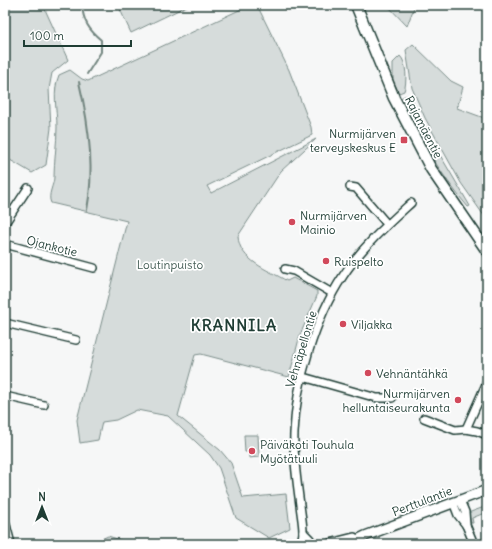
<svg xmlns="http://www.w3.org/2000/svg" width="492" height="549" font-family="Delius,sans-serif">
<rect width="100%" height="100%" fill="#f6f7f7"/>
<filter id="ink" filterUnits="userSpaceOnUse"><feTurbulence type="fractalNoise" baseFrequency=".025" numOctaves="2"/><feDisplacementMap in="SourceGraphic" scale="8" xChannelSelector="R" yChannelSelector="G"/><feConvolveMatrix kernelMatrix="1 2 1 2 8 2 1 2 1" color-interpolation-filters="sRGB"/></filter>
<g filter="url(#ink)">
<g fill="#d6dcdb" stroke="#7a8c88">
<polygon points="5,5 43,5 68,60 52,73 49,89 51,128 46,165 32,173 5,157"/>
<polygon points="118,5 189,5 131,33"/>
<path d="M250,5L258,7L289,70L311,127L312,135L207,186L211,193L316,139L281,171L238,236C239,261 269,270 287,281L293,278L317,291V296L300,335L289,377L201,354L195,355L178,416L220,450L231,463L243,498L286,494L290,528L269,538L236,518L219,468L210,455L168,416L137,410L116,420L102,422L98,440L80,443L77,420L127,221L51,203C47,195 54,185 54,177C54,160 57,144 57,127C57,109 52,92 59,75L70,70L82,79L88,81Z"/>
<polygon points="387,5 415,5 407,26"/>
<polygon points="413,44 451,81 463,87 457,108 487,119 487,220 461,183 425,118 412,88 406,50"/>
<path d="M400,56C407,62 407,83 404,91L399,93L393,80V63Z"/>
<path d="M405,96L411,97L433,143L470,206L468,207C439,173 420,139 401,98Z"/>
<polygon points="244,435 258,435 259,457 249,458 249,452 245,452"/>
<polygon points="487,506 487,512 472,518 473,523 471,523 468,513"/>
<polygon points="108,536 133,544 134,544 90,544"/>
</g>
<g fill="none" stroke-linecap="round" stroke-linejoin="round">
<g stroke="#72857f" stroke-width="2">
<path d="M82,5C83,21 89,30 101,40V52L87,74"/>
<path d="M79,82C89,124 95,168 87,210"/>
</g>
<defs>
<g id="minor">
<polyline points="350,187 356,188 387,224"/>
<polyline points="5,223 28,188"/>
<polyline points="5,244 94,268"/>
<polyline points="285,269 294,271 332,293"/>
<polyline points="5,323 76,340"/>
<polyline points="303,377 377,398 392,398"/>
<polyline points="5,396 44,405"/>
<polyline points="424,418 455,430 466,429 477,431 487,435"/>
<polyline points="466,429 487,382"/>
<polyline points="460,500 465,512 466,525"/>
<polyline points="453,502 458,515 466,525 474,544"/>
<polyline points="5,521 11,544"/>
<polyline points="303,532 310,539 312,544"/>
<path d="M301,544C301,540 303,536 303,532C303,524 301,514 300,505C297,481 293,457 294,433C296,382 315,318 343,276C361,248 387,225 411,203"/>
</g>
<g id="tertiary">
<polyline points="330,544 354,538"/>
<polyline points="349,544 365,536 487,490"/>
</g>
<polyline id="secondary" points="356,5 394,98 431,169 487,251"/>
</defs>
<use href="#minor" stroke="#1f3d34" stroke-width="10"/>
<use href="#tertiary" stroke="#1f3d34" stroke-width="12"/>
<use href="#secondary" stroke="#1f3d34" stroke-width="13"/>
<use href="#minor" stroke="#fff" stroke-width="7"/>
<use href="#tertiary" stroke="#fff" stroke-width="9"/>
<use href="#secondary" stroke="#fff" stroke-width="10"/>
</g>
</g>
<g fill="#d1495b" stroke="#fff" stroke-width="1.5">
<rect x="400" y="136" width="8" height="8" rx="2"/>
<circle cx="292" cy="222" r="4"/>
<circle cx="326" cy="261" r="4"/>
<circle cx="343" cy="324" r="4"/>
<circle cx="368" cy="373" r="4"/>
<circle cx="458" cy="400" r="4"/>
<circle cx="252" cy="451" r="4"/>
</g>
<g text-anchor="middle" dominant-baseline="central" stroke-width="3.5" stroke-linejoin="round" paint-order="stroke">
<g font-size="12" fill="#1f3d34" stroke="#fff">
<text transform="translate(424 127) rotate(63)">Rajamäentie</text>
<text transform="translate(52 246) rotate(14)">Ojankotie</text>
<text transform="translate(301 349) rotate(-73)">Vehnäpellontie</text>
<text transform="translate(422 501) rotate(-21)">Perttulantie</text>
</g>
<g font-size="12" fill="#1f3d34" stroke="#fff" text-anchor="start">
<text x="396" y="133" text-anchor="end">Nurmijärven<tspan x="396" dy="14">terveyskeskus E</tspan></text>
<text x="300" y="215">Nurmijärven<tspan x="300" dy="14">Mainio</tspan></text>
<text x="334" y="261">Ruispelto</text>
<text x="351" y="324">Viljakka</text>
<text x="376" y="373">Vehnäntähkä</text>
<text x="450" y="393" text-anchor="end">Nurmijärven<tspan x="450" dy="14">helluntaiseurakunta</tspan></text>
<text x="260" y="444">Päiväkoti Touhula<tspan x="260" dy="14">Myötätuuli</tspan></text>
</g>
<g font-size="12" fill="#445d55" stroke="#fff">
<text x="170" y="264">Loutinpuisto</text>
</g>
<g font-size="16" font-weight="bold" letter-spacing="1" fill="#1f3d34" stroke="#fff">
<text x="234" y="325">KRANNILA</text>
</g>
</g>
<rect width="492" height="549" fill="none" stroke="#fff" stroke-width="20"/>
<rect x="10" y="10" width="472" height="529" fill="none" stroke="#1f3d34" stroke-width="1.5" filter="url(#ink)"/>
<g transform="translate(42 507)" stroke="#ffffff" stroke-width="3" paint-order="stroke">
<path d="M0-3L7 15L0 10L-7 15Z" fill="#1f3d34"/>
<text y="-6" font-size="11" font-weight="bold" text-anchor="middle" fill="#1f3d34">N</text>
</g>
<path d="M24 40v6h107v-6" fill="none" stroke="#1f3d34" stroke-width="2"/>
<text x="30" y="40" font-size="12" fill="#1f3d34" stroke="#ffffff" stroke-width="3" paint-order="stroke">100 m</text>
</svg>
